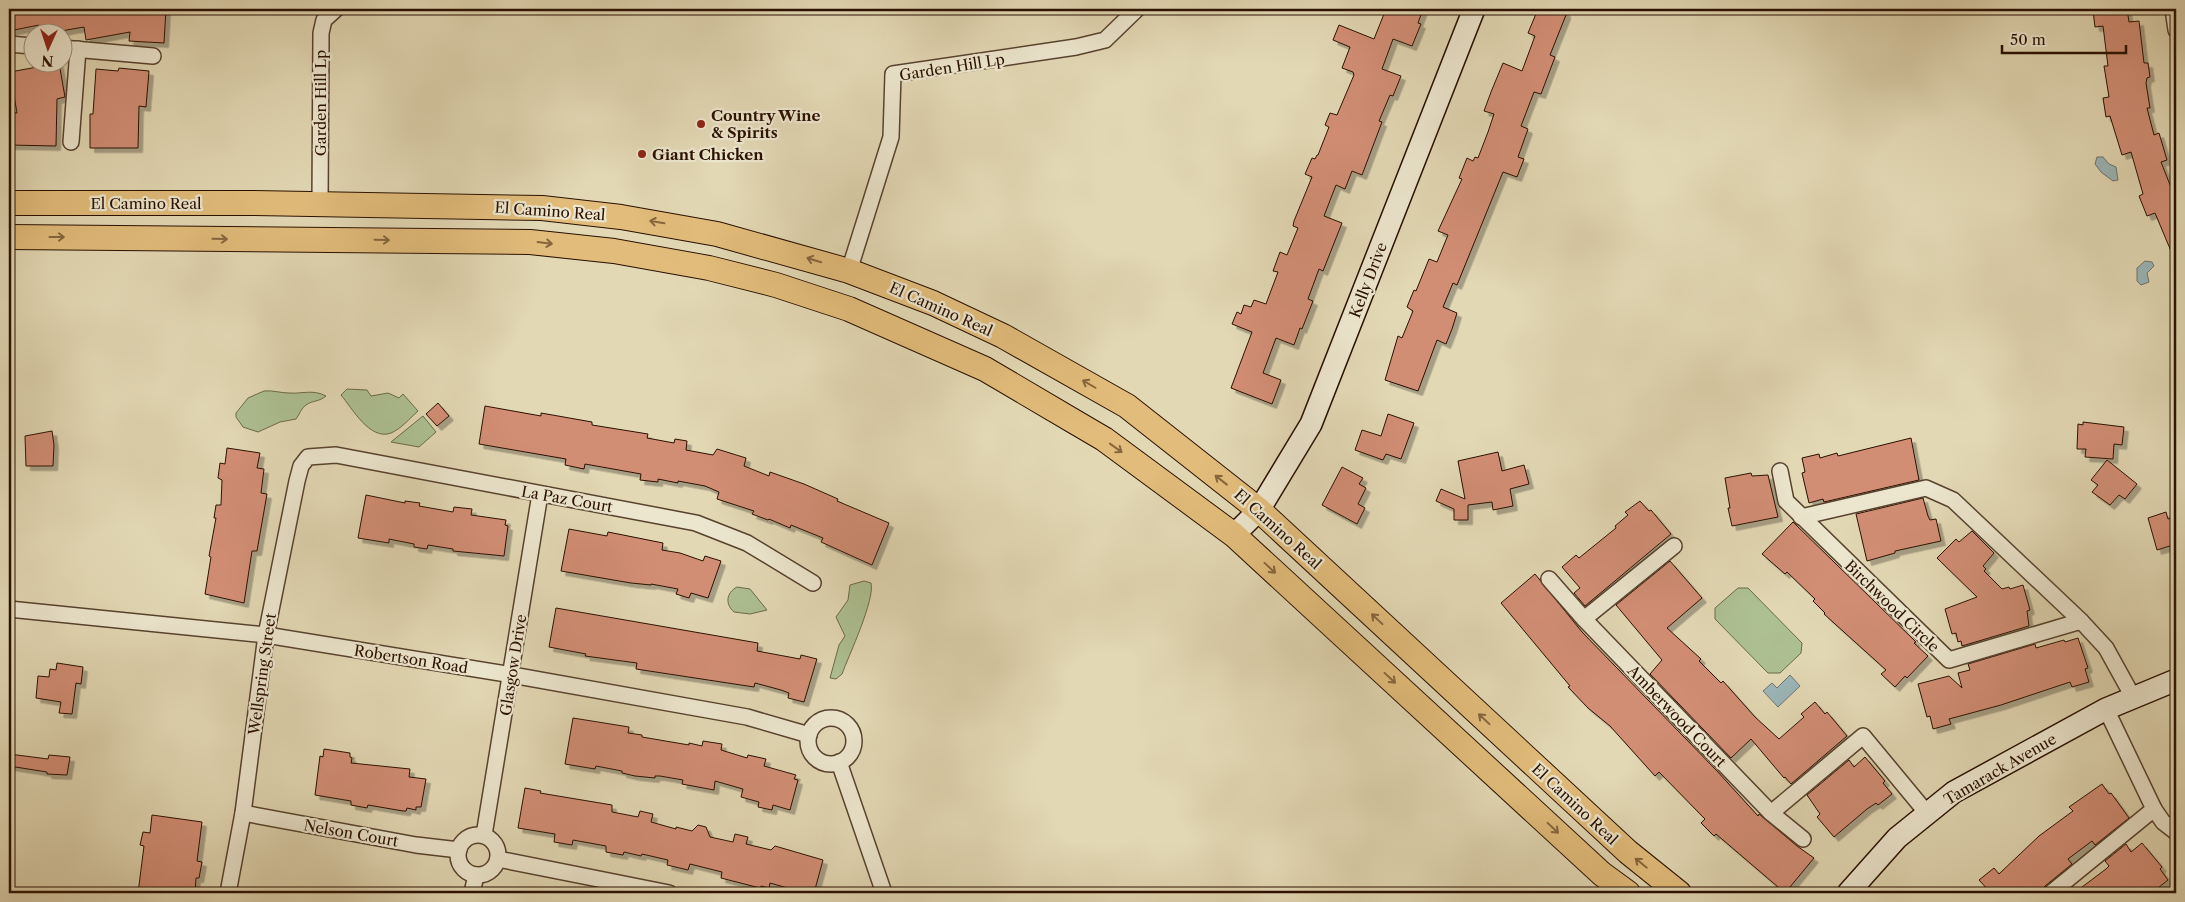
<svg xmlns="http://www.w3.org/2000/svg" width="2185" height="902" font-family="'Libre Caslon Text',serif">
<defs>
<filter id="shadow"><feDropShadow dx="4.5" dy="4.5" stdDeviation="0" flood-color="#0004"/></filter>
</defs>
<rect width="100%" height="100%" fill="#e2d8b4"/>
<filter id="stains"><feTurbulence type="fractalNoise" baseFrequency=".004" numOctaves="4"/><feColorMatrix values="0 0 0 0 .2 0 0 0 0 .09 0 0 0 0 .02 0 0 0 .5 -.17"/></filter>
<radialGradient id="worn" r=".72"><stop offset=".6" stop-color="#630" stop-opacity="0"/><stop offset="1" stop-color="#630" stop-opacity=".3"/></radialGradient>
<g fill="#adc092" stroke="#6c684a">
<path d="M347,389L367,390L371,396L388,393L399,398L403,394L418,411C410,418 401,429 391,433C370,441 352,408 341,395Z"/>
<path d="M264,391C273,390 280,393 289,393C302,394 313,389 326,396C319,402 313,400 306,405C301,408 300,414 296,419L280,422L258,432L243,427L236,417V413L248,398Z"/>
<polygon points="423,416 436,432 419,447 391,442"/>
<path d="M864,581L871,583C875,600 849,655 842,674L836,679L830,678L839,645L845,636L836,617L848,600L850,585Z"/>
<path d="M737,587L750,589L767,610L750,614L734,612C725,604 726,593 737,587Z"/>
<polygon points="1738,588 1748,588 1802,643 1801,653 1780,673 1768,673 1715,619 1715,608"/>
</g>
<g fill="#9bb6b9" stroke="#6e746f">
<polygon points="2097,157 2103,157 2109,164 2116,167 2118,180 2113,181 2101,172 2095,164"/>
<polygon points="2145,261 2152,262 2154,266 2147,273 2149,282 2141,285 2137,281 2137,268"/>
<polygon points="1790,675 1800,686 1778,707 1763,691 1772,683 1777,688"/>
</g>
<g fill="#d28e75" stroke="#2a1001" filter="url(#shadow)">
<polygon points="9,9 166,9 164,43 129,41 130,32 86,40 84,27 55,32 41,32 39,25 9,31"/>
<polygon points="1386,9 1423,9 1418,23 1421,24 1412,46 1393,39 1382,69 1401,76 1393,96 1390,95 1379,121 1382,122 1362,175 1352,171 1345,189 1336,185 1324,216 1342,223 1323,271 1319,269 1308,299 1313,301 1302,329 1300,328 1294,345 1276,338 1263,373 1281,380 1272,404 1231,388 1252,332 1232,324 1237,312 1241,314 1244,305 1251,307 1254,300 1266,304 1278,272 1273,271 1280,252 1287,255 1298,228 1293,226 1294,221 1312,177 1305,174 1312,158 1315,159 1317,155 1318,155 1329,127 1325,125 1330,113 1337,115 1354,75 1353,72 1342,68 1350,47 1333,40 1339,25 1374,39"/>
<polygon points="1538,9 1558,9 1566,12 1566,15 1550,55 1555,57 1541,94 1534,92 1521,126 1528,129 1518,157 1524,159 1517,177 1503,172 1457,285 1453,283 1443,307 1457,313 1452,329 1446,344 1437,340 1418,391 1385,380 1398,336 1402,338 1413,311 1407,307 1414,290 1416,291 1429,259 1437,262 1448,235 1438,231 1462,179 1459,178 1467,158 1473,161 1475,157 1478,158 1488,132 1494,114 1484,111 1491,92 1503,63 1522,71 1535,36 1528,33"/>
<polygon points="2100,9 2127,9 2129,22 2139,21 2144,63 2148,63 2150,77 2147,78 2146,83 2150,108 2147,108 2154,135 2159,133 2167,160 2161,162 2176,200 2176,263 2155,213 2147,216 2139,196 2143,194 2131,152 2122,155 2110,116 2106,117 2103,98 2109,97 2104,66 2108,66 2103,26 2095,27 2093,11 2100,10"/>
<polygon points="59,63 65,97 57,99 56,146 9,145 9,112 17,113 10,72"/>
<polygon points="119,68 149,71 146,107 139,106 138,148 90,148 90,114 93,114 96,69 118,71"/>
<polygon points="438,403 449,416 437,426 426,414"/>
<polygon points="485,406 541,416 541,413 592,422 592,425 648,434 647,438 674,443 675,439 687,441 686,450 713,455 717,449 746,458 744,466 769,476 770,472 804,484 838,499 837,501 889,523 872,565 821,542 823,538 791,525 790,528 769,519 768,520 752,514 754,511 717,499 719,492 705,486 678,481 678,483 658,479 658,482 640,480 641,474 585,464 584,469 565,465 566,459 479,444"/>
<polygon points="1388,414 1414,423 1401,459 1386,454 1383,460 1355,450 1362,430 1381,436"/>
<polygon points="2083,422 2124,427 2122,445 2114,444 2113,459 2085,457 2086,449 2077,449 2078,424 2083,425"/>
<polygon points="52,431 54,445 53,466 26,466 25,436"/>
<polygon points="1911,438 1919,480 1824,502 1823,499 1809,503 1802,473 1805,472 1802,458 1819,454 1820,458 1837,453 1838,456"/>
<polygon points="227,448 260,453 257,468 264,469 261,493 267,494 257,551 252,551 244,603 205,594 211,557 209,556 216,518 214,518 216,505 221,505 222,480 218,478 220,463 225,464"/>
<polygon points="1498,452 1502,471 1524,465 1529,484 1510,489 1513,506 1493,510 1492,502 1468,505 1468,520 1454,520 1454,509 1436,501 1441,489 1465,499 1458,461"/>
<polygon points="2107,460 2137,484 2125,499 2119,495 2110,505 2092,492 2098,485 2091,480"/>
<polygon points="1342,467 1363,478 1359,484 1366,488 1358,504 1365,508 1357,524 1322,505"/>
<polygon points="1751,473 1752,476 1768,475 1778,517 1732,526 1728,508 1730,508 1725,478"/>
<polygon points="366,495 405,503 405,501 420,503 419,506 453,512 454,507 472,509 471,515 506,520 505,525 508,526 504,556 453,551 453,549 428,545 427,549 414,547 414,544 389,539 389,543 358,538"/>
<polygon points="1923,498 1928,516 1930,520 1936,519 1941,541 1895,551 1895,553 1867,561 1856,514"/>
<polygon points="1640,501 1649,511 1651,510 1671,534 1585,606 1574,593 1580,588 1562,567 1576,555 1579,558 1616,528 1615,526 1628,515 1625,512"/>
<polygon points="2166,512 2168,519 2176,517 2176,544 2157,550 2148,518"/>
<polygon points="1793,522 1916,642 1914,643 1928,656 1907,678 1905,676 1895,687 1881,674 1886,670 1824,614 1825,613 1813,601 1815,599 1787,572 1785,574 1762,554"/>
<polygon points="569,529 607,536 608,532 663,543 662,550 680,553 703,561 705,556 721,561 708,598 691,593 689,598 676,594 678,589 651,584 651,585 631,583 561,571"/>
<polygon points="1972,531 1994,553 1983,566 1986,569 1984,571 2002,589 2009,587 2010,589 2023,585 2030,610 2027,611 2029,626 1962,646 1961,641 1958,642 1956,633 1952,634 1945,609 1977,597 1937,558 1956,539 1959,542"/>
<polygon points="1670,561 1702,598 1667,628 1701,659 1699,661 1721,683 1723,681 1755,717 1779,739 1804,717 1801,714 1815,702 1825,714 1827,712 1847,736 1791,784 1785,777 1784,778 1751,739 1731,758 1650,674 1662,660 1616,605"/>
<polygon points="1535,574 1582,632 1717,771 1758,816 1759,814 1797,846 1814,858 1785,893 1716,834 1714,836 1701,823 1705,819 1659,772 1655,776 1610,726 1588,708 1568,687 1570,686 1501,603"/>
<polygon points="556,608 758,643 757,651 800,659 801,655 817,659 816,662 804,702 788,698 789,693 781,690 755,683 754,687 636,669 637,663 585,656 586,654 549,647"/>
<polygon points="2078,638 2088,668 2085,669 2089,682 2072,687 2070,682 2001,705 1949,719 1951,724 1933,729 1930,716 1927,717 1918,684 1949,676 1962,688 1958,673 1970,670 1968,664 2035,644 2036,648 2064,640 2065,642"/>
<polygon points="57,663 83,667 81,684 76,683 72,714 59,713 61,702 36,698 38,676 49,677 50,669 56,670"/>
<polygon points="573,718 629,727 628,733 642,735 642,737 689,745 689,743 702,746 703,741 722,744 721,750 747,758 748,755 766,759 764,766 796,775 794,779 798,780 790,810 773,805 772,810 758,807 759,802 741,797 743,789 715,781 714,790 682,784 683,780 660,776 655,776 655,778 635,776 622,773 622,771 596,766 595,769 565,764"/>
<polygon points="324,749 350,753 350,757 352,758 351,763 410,769 409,777 426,779 421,807 416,807 416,810 407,808 406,811 403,811 368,805 367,808 351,805 351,801 315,795 320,756 323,757"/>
<polygon points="9,754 48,759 49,755 70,757 67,775 47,774 47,772 9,766"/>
<polygon points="1865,757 1885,781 1883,783 1892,794 1878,805 1876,803 1867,809 1834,837 1817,817 1820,814 1807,795 1849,760 1854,767"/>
<polygon points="2102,784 2109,794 2111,793 2129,818 2095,845 2092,841 2068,859 2072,864 2045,886 2039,893 1991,893 1979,880 1994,868 1999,874 2039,836 2073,811 2069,807"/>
<polygon points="525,788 541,791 540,793 612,805 612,812 638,817 640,811 653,814 651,822 676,829 676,827 692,831 698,825 706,827 710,837 733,842 735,834 748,837 746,844 771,850 775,846 823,860 814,893 798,893 798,891 770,883 769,888 761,886 760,888 721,878 722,872 690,864 688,870 667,865 668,860 642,854 641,856 624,852 623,855 606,852 606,846 573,840 572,845 554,842 555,834 518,828"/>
<polygon points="152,815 202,822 197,861 202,862 199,878 196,878 195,893 138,893 144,846 140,845 143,832 150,833"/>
<polygon points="2142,843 2162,867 2160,869 2168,880 2154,891 2151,887 2143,893 2074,893 2106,869 2109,866 2105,861 2126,844 2131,852"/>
</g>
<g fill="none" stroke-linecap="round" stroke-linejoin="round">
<defs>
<g id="street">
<polyline points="2173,9 2176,30"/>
<polyline points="9,44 32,46"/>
<polyline points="62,48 153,56"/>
<polyline points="71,142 78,49"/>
<polyline points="320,204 321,33 324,20 336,9"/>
<polyline points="849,271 891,137 893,74 1076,47 1105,40 1137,9"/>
<polyline points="1780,471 1786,501 1949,660 2081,621 2106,648 2133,697"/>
<polyline points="1801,517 1926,488 1953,500 2081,621"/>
<polyline points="1549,579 1584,619 1771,813 1803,839"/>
<polyline points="9,609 266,635 512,675 747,717 809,735"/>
<polyline points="1584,619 1674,546"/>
<polyline points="2106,709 2154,809 2163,822 2176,832"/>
<circle cx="831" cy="741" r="23"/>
<polyline points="839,762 884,893"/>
<polyline points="243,813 416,845 459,850"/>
<polyline points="1771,813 1863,736 1926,812"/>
<circle cx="478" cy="855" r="20"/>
<polyline points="484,835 540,494"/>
<polyline points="498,859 669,893"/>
<polyline points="228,893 243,813 266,635 297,481 301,466 308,457 336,455 696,523 747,543 813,583"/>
<polyline points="472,893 476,875"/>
<polyline points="2051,893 2154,809"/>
</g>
<g id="secondary">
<polyline points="1234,535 1259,510 1311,424 1474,9"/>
<polyline points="1848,893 1897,838 1954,792 2106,709 2176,680"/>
</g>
<g id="primary">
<polyline points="9,203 250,203 542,208 621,217 717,234 849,271 933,303 1003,336 1127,406 1259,510 1628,852 1679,893"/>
<polyline points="9,237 530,242 614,251 709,268 776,285 849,309 985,369 1075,422 1104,439 1234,535 1602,874 1628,893"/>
</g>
</defs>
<use href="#street" stroke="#58422e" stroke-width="18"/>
<use href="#secondary" stroke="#2a1001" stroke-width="24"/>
<use href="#primary" stroke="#2a1001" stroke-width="26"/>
<use href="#street" stroke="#ece6ce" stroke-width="15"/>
<use href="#secondary" stroke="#ece6ce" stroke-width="21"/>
<use href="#primary" stroke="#e1bc7a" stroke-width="24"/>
</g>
<defs><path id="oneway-shaft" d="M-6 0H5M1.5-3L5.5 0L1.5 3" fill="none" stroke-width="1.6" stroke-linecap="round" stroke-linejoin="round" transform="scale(1.25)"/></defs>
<g stroke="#86663e">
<use href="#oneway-shaft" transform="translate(657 222) rotate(-171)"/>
<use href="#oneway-shaft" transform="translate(57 237)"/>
<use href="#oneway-shaft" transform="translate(220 239) rotate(1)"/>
<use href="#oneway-shaft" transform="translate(382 240) rotate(1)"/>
<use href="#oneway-shaft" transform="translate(545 243) rotate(7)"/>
<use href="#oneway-shaft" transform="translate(814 260) rotate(-163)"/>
<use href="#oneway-shaft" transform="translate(1089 384) rotate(-150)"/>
<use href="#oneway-shaft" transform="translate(1116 448) rotate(36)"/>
<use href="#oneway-shaft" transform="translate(1221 480) rotate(-142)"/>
<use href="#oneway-shaft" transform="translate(1270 568) rotate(43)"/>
<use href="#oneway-shaft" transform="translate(1377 619) rotate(-137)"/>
<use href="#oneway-shaft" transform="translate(1390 678) rotate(43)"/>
<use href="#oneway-shaft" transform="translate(1484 719) rotate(-137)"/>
<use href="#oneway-shaft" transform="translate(1553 828) rotate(43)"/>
<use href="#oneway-shaft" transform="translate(1641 863) rotate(-141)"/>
</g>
<g fill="#8f2418" stroke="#ece6ce" stroke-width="2">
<circle cx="701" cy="124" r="5"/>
<circle cx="642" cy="154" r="5"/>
</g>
<g text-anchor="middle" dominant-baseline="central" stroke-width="4.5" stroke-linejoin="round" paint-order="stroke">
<g font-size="15" fill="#2a1001" stroke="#ece6ce">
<text transform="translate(952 67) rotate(-9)">Garden Hill Lp</text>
<text transform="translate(320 103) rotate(-90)">Garden Hill Lp</text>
<text x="146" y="203">El Camino Real</text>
<text transform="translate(550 211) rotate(4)">El Camino Real</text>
<text transform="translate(1368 280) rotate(-69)">Kelly Drive</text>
<text transform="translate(941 309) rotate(24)">El Camino Real</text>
<text transform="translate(567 499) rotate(10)">La Paz Court</text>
<text transform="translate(1278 529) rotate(42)">El Camino Real</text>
<text transform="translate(1892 606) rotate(44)">Birchwood Circle</text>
<text transform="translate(411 659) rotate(9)">Robertson Road</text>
<text transform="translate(513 665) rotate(-81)">Glasgow Drive</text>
<text transform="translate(262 674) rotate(-82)">Wellspring Street</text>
<text transform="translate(1677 716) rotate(46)">Amberwood Court</text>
<text transform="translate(2000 769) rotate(-30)">Tamarack Avenue</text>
<text transform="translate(1575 804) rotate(43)">El Camino Real</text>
<text transform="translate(351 833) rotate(10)">Nelson Court</text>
</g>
<g font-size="15" font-weight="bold" fill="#2a1001" stroke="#ece6ce" text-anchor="start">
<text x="711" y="115">Country Wine<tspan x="711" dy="17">&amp; Spirits</tspan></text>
<text x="652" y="154">Giant Chicken</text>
</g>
</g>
<rect width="2185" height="902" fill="none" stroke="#e2d8b4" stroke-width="30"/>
<rect x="10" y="10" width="2165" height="882" fill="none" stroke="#2a1001" stroke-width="2.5"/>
<rect x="15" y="15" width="2155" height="872" fill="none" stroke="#2a1001"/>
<g transform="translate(48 48) rotate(183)"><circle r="24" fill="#ece6ce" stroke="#9e907c"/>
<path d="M0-4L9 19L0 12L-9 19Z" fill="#8f2418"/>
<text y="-8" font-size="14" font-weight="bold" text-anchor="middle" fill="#2a1001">N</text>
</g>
<path d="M2002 45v8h124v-8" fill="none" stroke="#2a1001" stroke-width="2.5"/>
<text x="2010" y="45" font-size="15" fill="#2a1001" stroke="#ece6ce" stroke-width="4" paint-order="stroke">50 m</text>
<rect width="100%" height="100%" filter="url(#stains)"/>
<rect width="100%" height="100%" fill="url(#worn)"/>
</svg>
